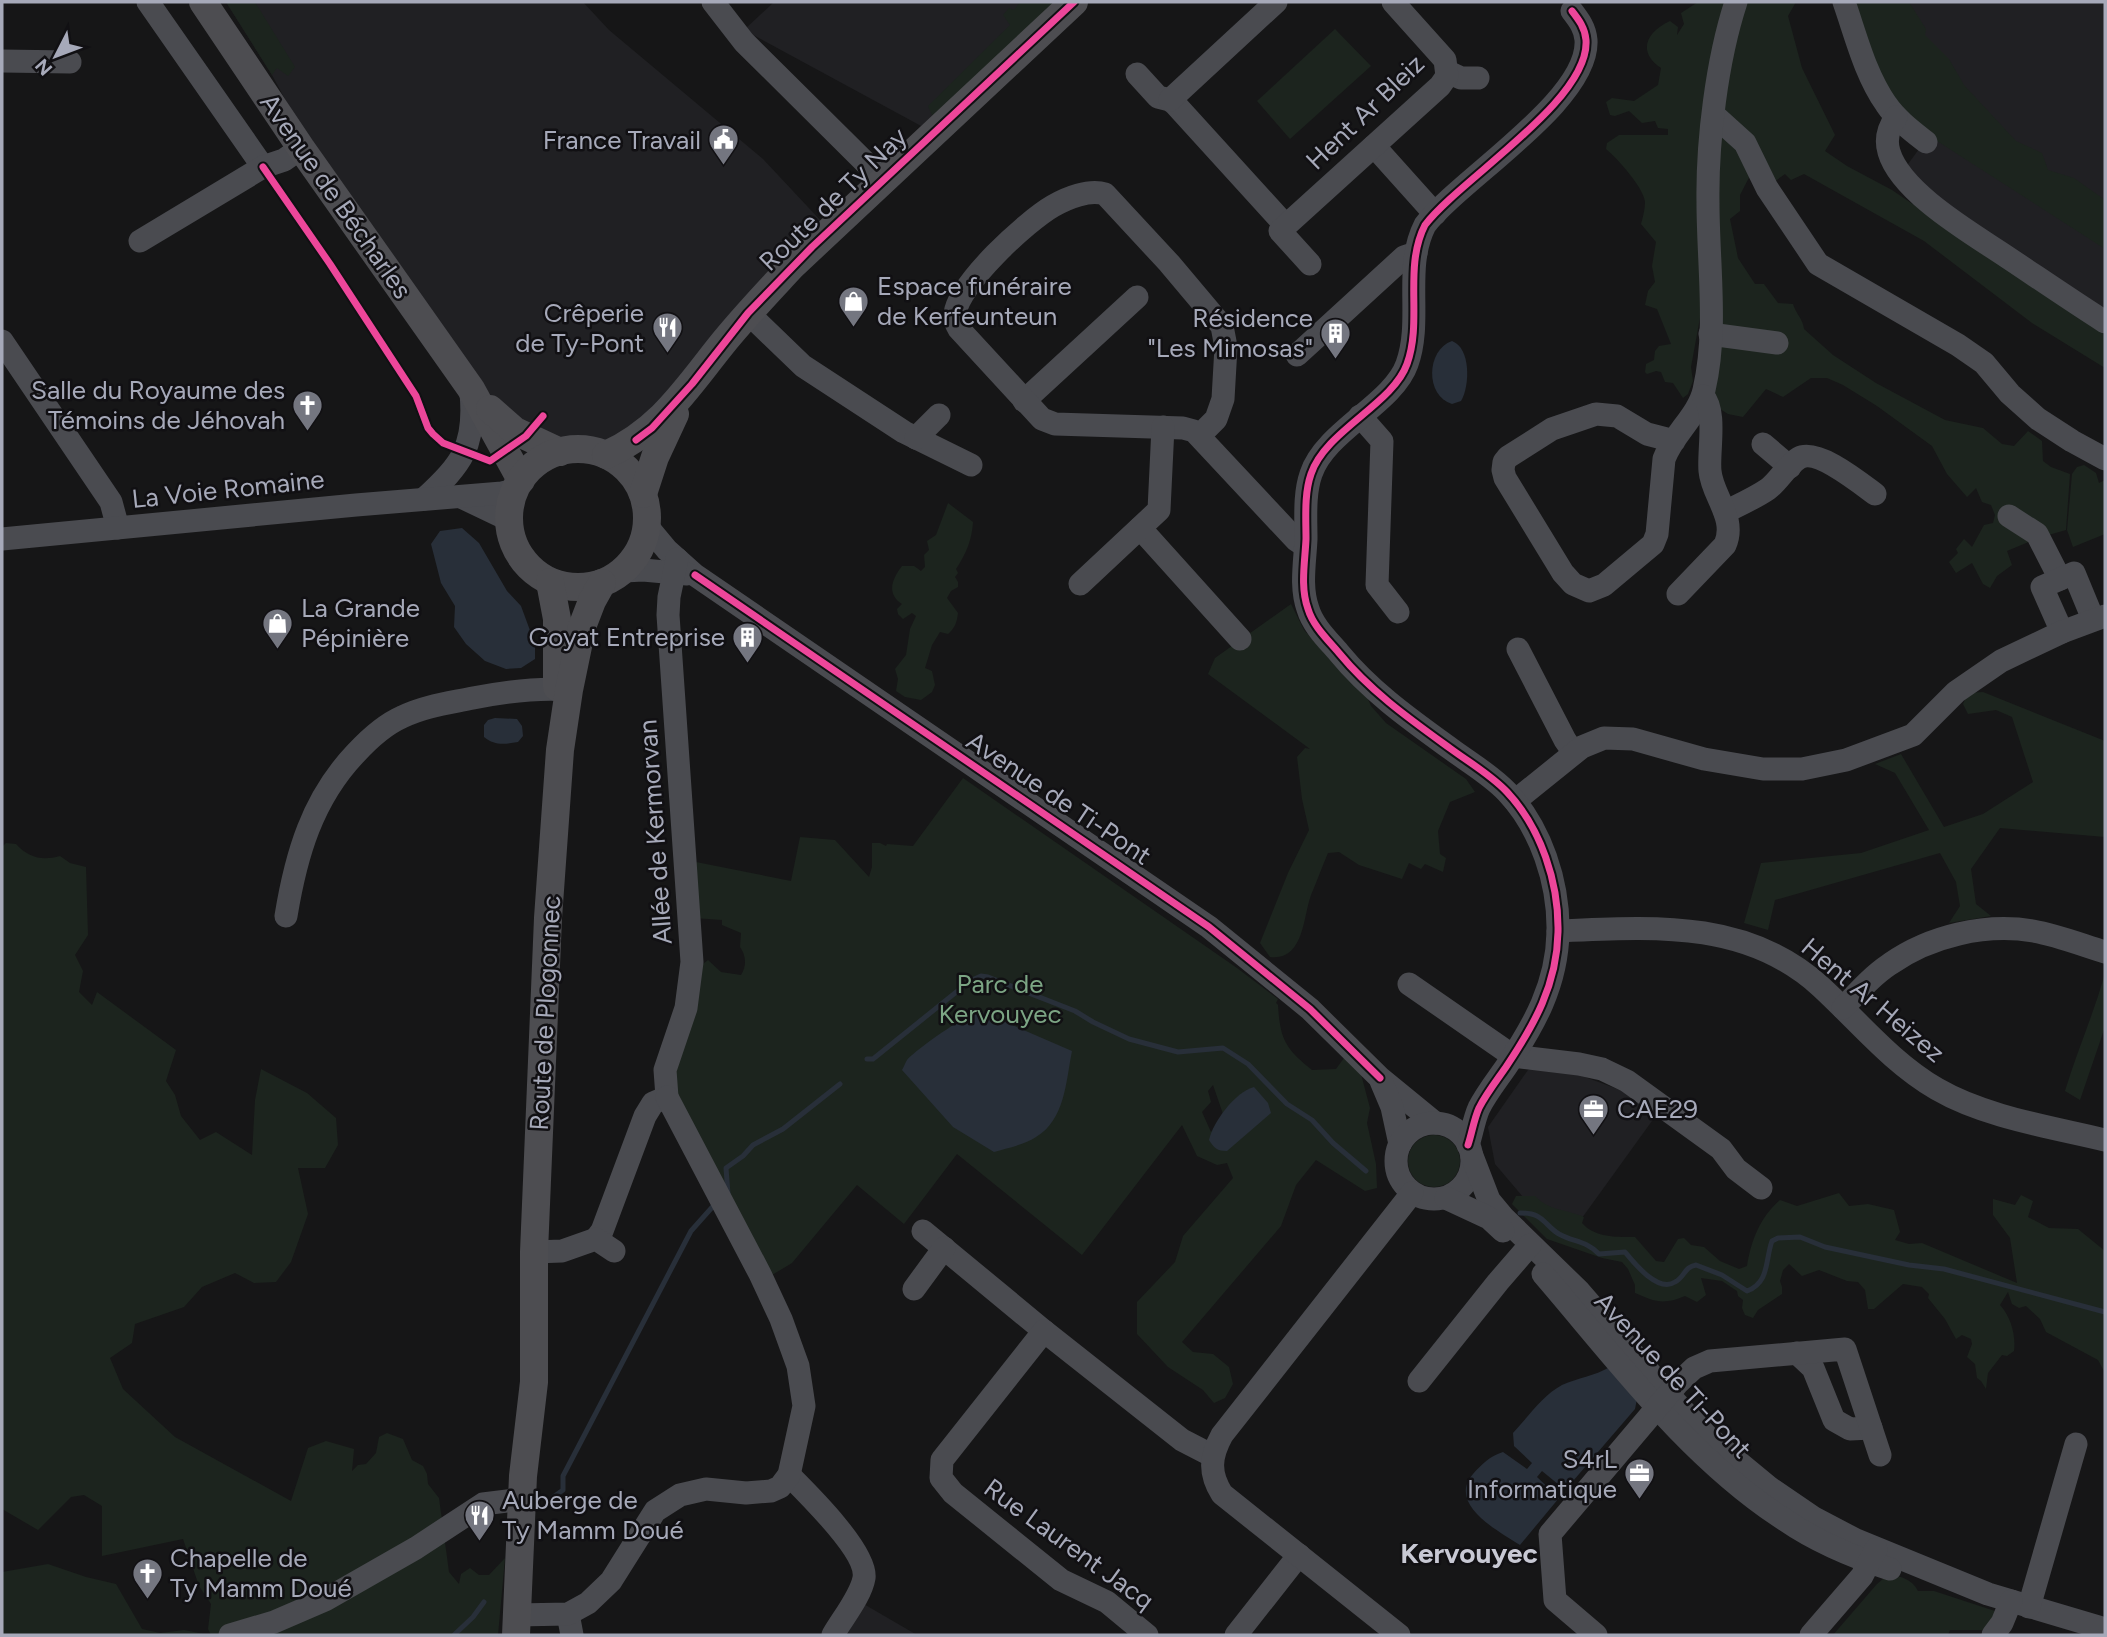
<svg xmlns="http://www.w3.org/2000/svg" width="2107" height="1637" font-family="Figtree,sans-serif">
<rect width="100%" height="100%" fill="#161617"/>
<g fill="#202023">
<polygon points="226,2 583,2 609,30 763,159 821,221 652,419 608,440 558,438 501,409 446,337 312,149 272,75"/>
<polygon points="774,2 1056,2 923,127 744,30"/>
<polygon points="1907,2 2105,2 2105,316 1947,209 1903,171 1927,138 1922,31"/>
<polygon points="1539,1067 1574,1073 1623,1091 1657,1114 1574,1229 1529,1204 1495,1164 1488,1127 1528,1070"/>
<polygon points="862,1603 917,1635 847,1635"/>
</g>
<g fill="#1c241e" fill-rule="evenodd">
<polygon points="226,2 255,2 295,67 288,76 277,68 272,75"/>
<polygon points="1020,2 1056,2 933,117 928,106 1010,25 1003,15 1009,8 1014,10"/>
<path d="M1698,2H1796L1788,16L1802,68L1835,135L1825,151L1847,166L1892,190L2105,335V368L2032,323L1924,241L1804,174L1791,180L1785,174L1774,182L1757,162L1740,195V211L1730,219L1738,258L1755,284H1764L1778,303L1793,304C1796,314 1803,319 1804,329L1833,355L1876,383L1945,420L1983,428L2002,444L2014,446L2028,431L2042,441L2043,461L2051,467L2070,474L2066,530L2038,538L2007,551L2012,565L1997,576L1990,588L1983,584L1972,563L1956,573L1949,562L1958,553L1956,549L1964,539L1972,547L1984,525L1993,523L1995,515L1991,505L1982,502L1976,488L1967,497L1947,474L1932,446L1877,406L1843,385L1827,378H1811L1783,397L1766,389L1743,417L1728,414L1717,407L1701,312L1691,367L1693,381L1688,394L1683,398L1673,383L1665,382L1661,372L1656,371L1647,374L1645,372L1646,364L1654,360L1655,351L1659,346L1671,344L1657,309L1645,305L1648,291L1655,282L1652,266L1656,242L1641,224C1643,217 1645,209 1645,202C1644,188 1617,158 1606,149L1607,143L1619,135H1668V129L1658,128L1655,121L1642,123L1629,111L1615,116L1610,115L1606,102L1612,98L1634,101L1658,85L1661,68C1637,52 1646,32 1670,21L1678,27L1677,35L1684,24L1681,13Z"/>
<polygon points="1844,2 1909,2 1926,29 1925,35 1949,59 1964,85 2016,141 2042,153 2048,170 2074,178 2105,200 2105,249 1909,123 1894,108"/>
<polygon points="1335,29 1371,66 1290,139 1257,101"/>
<polygon points="2084,465 2096,473 2099,483 2105,480 2105,534 2073,547 2067,530 2072,474 2077,467"/>
<path d="M948,503L973,522C972,540 966,554 956,569L958,573L955,577L958,582V587L951,591L947,598L958,613C957,622 955,628 948,634L940,632L932,645L925,668L932,671L935,685L932,692L921,700L905,697L896,691L898,679L895,669L906,655L910,629L916,616L912,613L903,619L898,614L897,609L902,604C886,594 892,579 902,566H914L921,571L925,567L924,555L929,550L927,541L936,535Z"/>
<path d="M1291,604L1304,630L1345,676L1367,697L1371,706L1386,723L1466,779L1475,792L1450,802L1438,831L1440,854L1446,858L1443,872L1425,864L1421,869L1409,863L1402,879L1359,865L1339,852L1328,853C1322,867 1317,881 1311,895C1303,917 1304,961 1270,957L1260,943L1288,873L1309,830L1302,799L1297,757L1305,748L1310,749L1208,674L1215,658Z"/>
<polygon points="1983,692 2105,741 2105,837 2000,828 1971,869 1976,904 1991,916 1949,923 1960,906 1956,882 1940,853 1775,900 1768,930 1744,923 1761,863 1861,853 1929,830 1895,773 1875,764 1901,754 1944,827 1983,814 2033,782 2012,717 1996,710 1968,714 1963,704 1968,693"/>
<path d="M963,778L1237,968L1278,999L1276,1003L1278,1005C1280,1040 1286,1049 1312,1070L1336,1069L1344,1058L1361,1074L1370,1108L1367,1123L1376,1164L1377,1188L1365,1191L1316,1160L1296,1185L1281,1226L1182,1342L1193,1352L1213,1354L1229,1367L1233,1384L1225,1398L1214,1403L1203,1390L1168,1367L1137,1334V1302L1175,1262L1183,1236L1233,1178L1227,1163L1217,1165L1197,1156L1182,1125L1082,1255L957,1154L904,1224L857,1185L792,1263L772,1275L677,1106L674,1064L703,964L708,960L721,972L741,975C747,966 746,955 740,947L741,933L722,925V920L694,918L696,862L791,881L800,837L835,840L869,877L872,867V843H880L886,846L887,844L913,846ZM1213,1085L1223,1114L1211,1132L1202,1112L1211,1102L1208,1091Z"/>
<path d="M6,843L16,844C29,858 42,861 60,856L70,863L86,867L88,935L75,955L83,971L79,992L92,1005L97,992L176,1050L166,1081L175,1095L181,1116L200,1140L216,1132L252,1155L255,1100L261,1069L307,1093L336,1118L338,1145L325,1168H298L308,1214L291,1262L276,1282L254,1283L235,1273L202,1287L184,1307L135,1324L132,1343L110,1358L123,1389L175,1437L291,1501L308,1448L326,1441L354,1449L352,1471L358,1465L366,1464L376,1453L379,1437L387,1433L403,1439L412,1460L423,1466L427,1474L428,1484L439,1498L449,1572L459,1584L461,1574L470,1568L479,1575H489L505,1558L498,1635H211L208,1629L211,1604L199,1586L183,1539L102,1556V1506L84,1495L71,1497L38,1530L2,1509V847Z"/>
<path d="M2105,973V1027L2080,1100L2065,1091C2077,1051 2094,1013 2105,973Z"/>
<circle cx="1434" cy="1161" r="26"/>
<path d="M1839,1193L1849,1206L1868,1204L1894,1210L1900,1232L1895,1240L1909,1244L1922,1243L2017,1283L2010,1238L1993,1215V1199L2015,1205L2021,1195L2033,1201L2028,1217L2049,1228L2078,1229L2105,1251V1373L2098,1360L2046,1332L2040,1319L2026,1306L2019,1308L2012,1304L2008,1292L2000,1305C2011,1317 2016,1335 2014,1351L2007,1356L2002,1355L1988,1373L1986,1389L1981,1381L1977,1378L1975,1364L1967,1357L1972,1344L1971,1339L1962,1335L1956,1339L1945,1319L1928,1298L1929,1294L1922,1287L1903,1284L1874,1309H1868L1865,1290L1858,1282L1847,1281L1819,1270L1802,1276L1789,1264L1783,1270L1780,1281L1782,1287V1294L1758,1310L1753,1318L1745,1315L1742,1308L1743,1300L1738,1296L1737,1291L1722,1281L1701,1278L1706,1295L1697,1302L1685,1296C1663,1305 1656,1302 1635,1293V1285L1628,1269L1622,1262L1602,1258L1547,1239L1512,1204L1516,1196H1535C1549,1211 1566,1209 1584,1217L1582,1223C1595,1238 1617,1237 1635,1237L1656,1261L1664,1262L1678,1239L1684,1238L1691,1245L1704,1247L1720,1261L1739,1269L1747,1266C1751,1241 1760,1217 1780,1200L1797,1206Z"/>
<polygon points="48,1564 86,1577 116,1584 142,1629 160,1633 184,1630 209,1635 2,1635 2,1572"/>
<path d="M1889,1574C1902,1577 1912,1579 1918,1591H1934L1995,1611L1990,1630H1950L1948,1635H1833L1877,1584Z"/>
</g>
<g fill="#282f39">
<path d="M1452,341C1471,348 1470,386 1461,401L1452,404C1425,396 1426,350 1452,341Z"/>
<polygon points="462,528 479,543 507,591 521,606 535,644 535,659 521,668 506,669 485,661 466,644 454,627 455,606 441,583 431,544 440,531"/>
<path d="M495,718L517,719L522,726L523,736L518,742C505,744 495,746 484,737V725L488,720Z"/>
<path d="M980,1011L1072,1051C1066,1081 1065,1120 1036,1137C1024,1145 1007,1148 994,1152L953,1127L902,1070C904,1067 905,1063 907,1060C915,1050 968,1013 980,1011Z"/>
<path d="M1254,1087L1268,1103L1271,1113L1227,1151C1217,1151 1214,1148 1209,1140C1213,1122 1235,1092 1254,1087Z"/>
<path d="M1610,1367L1637,1399L1635,1409L1567,1488L1564,1489L1542,1471L1537,1477L1559,1498L1520,1545C1498,1531 1447,1504 1473,1474C1482,1464 1490,1456 1503,1452L1527,1469L1532,1463L1514,1446L1513,1433C1528,1417 1543,1395 1562,1385C1578,1378 1594,1376 1610,1367Z"/>
</g>
<g fill="none" stroke-linecap="round" stroke-linejoin="round">
<g stroke="#282f39" stroke-width="5">
<polyline points="867,1059 873,1059 970,981 981,976 988,977 1075,1011 1093,1022 1129,1039 1178,1052 1223,1048 1248,1064 1287,1104 1312,1120 1333,1143 1366,1171"/>
<polyline points="728,1194 726,1168 743,1156 753,1145 783,1129 840,1084"/>
<path d="M1520,1213C1526,1213 1531,1213 1537,1216C1545,1220 1550,1229 1559,1234C1573,1242 1587,1241 1599,1254L1625,1252C1634,1263 1658,1293 1675,1282C1685,1277 1684,1267 1696,1265L1722,1275L1747,1291C1770,1282 1765,1260 1772,1241L1778,1238L1800,1237L1825,1247L1909,1265L1944,1269L2105,1312"/>
<polyline points="552,1498 563,1490 563,1476 691,1231 715,1204"/>
<polyline points="454,1635 473,1617 484,1602"/>
</g>
<g stroke="#4a4b50" stroke-width="23">
<polyline points="148,2 263,167"/>
<polyline points="713,2 744,42 883,180"/>
<path d="M1844,2C1856,36 1865,74 1886,104C1896,119 1912,131 1926,142"/>
<polyline points="2,61 70,62"/>
<polyline points="1448,72 1461,78 1478,78"/>
<polyline points="1137,74 1158,97 1170,100 1175,104 1286,226"/>
<polyline points="1170,100 1276,2"/>
<polyline points="1714,115 1745,143 1767,188 1818,264 1958,345 1984,363 2010,394 2038,419 2072,441 2105,459"/>
<path d="M1896,117C1889,127 1885,139 1889,152C1901,193 1973,234 2007,257C2040,279 2072,301 2105,322"/>
<polyline points="1374,146 1435,214"/>
<polyline points="140,241 263,167 284,160 301,148"/>
<polyline points="1310,264 1280,231 1440,86 1447,76 1445,60 1393,2"/>
<polyline points="748,313 803,366 904,432 971,465"/>
<polyline points="1710,334 1777,343"/>
<polyline points="2,341 111,502 118,528"/>
<polyline points="1297,355 1404,257 1416,253"/>
<polyline points="1024,401 1137,297"/>
<polyline points="1360,416 1382,441 1377,585 1398,612"/>
<path d="M1199,436L1216,419L1223,399L1226,347L1222,326L1169,263L1105,194C1089,189 1067,198 1053,206C1027,221 958,284 955,314C954,320 956,324 959,329L1042,419L1055,424L1183,428L1194,431L1296,540L1305,546"/>
<polyline points="916,438 939,415"/>
<path d="M1674,441L1647,434L1617,416L1596,414L1552,429L1508,457L1504,462L1503,470L1505,478L1563,573L1573,584L1589,591L1604,585L1653,544L1657,534L1664,459C1673,434 1698,416 1704,390C1718,330 1708,264 1708,203C1707,141 1717,60 1736,2"/>
<polyline points="1763,444 1790,467"/>
<polyline points="463,498 509,520"/>
<path d="M424,499C462,464 476,446 471,393"/>
<path d="M1725,512C1739,505 1755,498 1768,489C1779,481 1787,465 1799,458C1817,448 1860,483 1875,494"/>
<polyline points="2009,516 2037,534 2060,579"/>
<polyline points="647,526 667,550 695,575 1209,927 1310,1009 1380,1078 1435,1123"/>
<polyline points="1140,528 1240,639"/>
<polyline points="2,539 356,505 502,493 515,490"/>
<polyline points="624,571 643,570 687,574"/>
<polyline points="1080,584 1159,510 1163,427"/>
<path d="M1678,594L1725,545C1737,518 1712,496 1710,471C1708,452 1717,411 1703,396"/>
<polyline points="2062,632 2042,587 2074,573 2093,619"/>
<polyline points="1518,649 1565,740 1574,753"/>
<polyline points="1515,801 1582,747 1604,738 1633,739 1704,759 1763,769 1802,769 1846,760 1913,735 1956,692 2001,661 2062,632 2105,616"/>
<path d="M286,916C296,855 312,799 356,753C369,739 384,725 402,717C424,706 449,703 473,698C504,692 538,687 569,690"/>
<path d="M1558,931C1652,927 1747,919 1821,987C1859,1022 1892,1063 1937,1089C1985,1117 2051,1127 2105,1140"/>
<polyline points="1409,984 1513,1056 1579,1064 1602,1069 1627,1081 1721,1149 1736,1169 1761,1188"/>
<path d="M1843,1008C1858,992 1872,976 1890,964C1930,936 1985,923 2033,931C2057,935 2082,945 2105,952"/>
<polyline points="1381,1081 1392,1107 1400,1144"/>
<circle cx="1434" cy="1161" r="38"/>
<path d="M1468,1145C1472,1133 1474,1119 1479,1108C1486,1094 1497,1080 1506,1067C1534,1025 1557,985 1558,932C1559,883 1541,828 1507,792C1491,775 1470,763 1451,749C1411,720 1371,692 1339,653C1328,640 1313,626 1308,609C1300,587 1305,562 1306,539C1306,518 1304,494 1311,474C1325,431 1393,404 1407,364C1423,320 1403,268 1425,225C1460,179 1590,100 1586,40C1585,28 1579,20 1572,11"/>
<polyline points="1472,1156 1489,1200 1504,1218 1579,1291 1669,1395 1707,1436 1770,1488 1814,1518 1856,1540 1988,1594 2105,1629"/>
<polyline points="1446,1198 1489,1218 1503,1231"/>
<polyline points="923,1231 1044,1331"/>
<polyline points="596,1239 602,1231 645,1116 653,1103 667,1097 665,1070 686,1008 692,962 668,615 669,597 677,559"/>
<polyline points="534,1252 562,1251 596,1239 614,1251"/>
<path d="M1543,1274C1617,1360 1689,1458 1785,1520C1817,1542 1853,1557 1890,1569"/>
<polyline points="914,1289 944,1248"/>
<polyline points="1797,1353 1813,1368 1834,1420 1850,1429 1871,1428"/>
<polyline points="1419,1381 1498,1282 1530,1245"/>
<path d="M789,1475C807,1493 868,1553 864,1578C861,1596 842,1619 833,1635"/>
<polyline points="2029,1607 2076,1444"/>
<polyline points="568,1614 572,1635"/>
<polyline points="517,1615 568,1614 588,1603 611,1581 655,1511 680,1495 706,1489 746,1493 771,1491 780,1487 789,1475 804,1406 798,1366 781,1319 760,1274 667,1097"/>
<polyline points="230,1635 274,1622 325,1600 416,1548 483,1504 522,1499"/>
<polyline points="1147,1635 1107,1602 1061,1580 953,1493 941,1478 942,1460 1044,1331 1182,1440 1213,1456"/>
<polyline points="1236,1635 1299,1555"/>
<path d="M1399,1635L1222,1494C1209,1473 1210,1457 1222,1435L1412,1193"/>
<polyline points="1596,1635 1555,1600 1550,1534 1677,1384 1694,1368 1710,1361 1845,1349 1880,1455"/>
<polyline points="1811,1635 1862,1576 1876,1549"/>
<polyline points="1993,1635 2002,1623 2011,1601"/>
</g>
<g stroke="#4d4d51" stroke-width="28">
<polyline points="203,2 301,148 471,389 521,480"/>
<polyline points="490,409 515,431 560,452"/>
<circle cx="578" cy="518" r="69"/>
<path d="M606,455C659,431 684,392 719,348C742,319 767,293 792,266L1074,2"/>
<polyline points="643,494 655,457 675,414"/>
<polyline points="550,582 557,619 557,687"/>
<polyline points="516,1635 523,1476 534,1382 534,1252 548,918 560,750 569,690 582,627 592,601 602,583"/>
</g>
<defs>
<g id="cycleway">
<polyline points="263,167 330,264 416,396 428,428 433,434 443,443 490,461 526,436 543,416"/>
<polyline points="636,440 652,428 692,384 748,313 812,247 1074,2"/>
<polyline points="695,575 1209,927 1310,1009 1380,1078"/>
<path d="M1468,1145C1472,1133 1474,1119 1479,1108C1486,1094 1497,1080 1506,1067C1534,1025 1557,985 1558,932C1559,883 1541,828 1507,792C1491,775 1470,763 1451,749C1411,720 1371,692 1339,653C1328,640 1313,626 1308,609C1300,587 1305,562 1306,539C1306,518 1304,494 1311,474C1325,431 1393,404 1407,364C1423,320 1403,268 1425,225C1460,179 1590,100 1586,40C1585,28 1579,20 1572,11"/>
</g>
</defs>
<use href="#cycleway" stroke="#111013" stroke-width="11"/>
<use href="#cycleway" stroke="#ed469a" stroke-width="7"/>
</g>
<defs>
<symbol id="civic-pin" viewBox="-11 -11 22 30"><path d="M0 17L-7.5 6A9.5 9.5 0 1 1 7.5 6Z" fill="#747680" stroke="#111013"/><path d="M-.6-6.5H3V-4.5H.6V-3L4-1V1h2V6H-6V1h2V-1L-.6-3ZM-1.2 2.5V6h2.4V2.5Z" fill="#fff"/></symbol>
<symbol id="shop-pin" viewBox="-11 -11 22 30"><path d="M0 17L-7.5 6A9.5 9.5 0 1 1 7.5 6Z" fill="#747680" stroke="#111013"/><path d="M-5-2.5h2.3a2.7 3.5 0 0 1 5.4 0H5L5.5 6h-11ZM-1.5-2.5h3a1.5 2.3 0 0 0-3 0Z" fill="#fff"/></symbol>
<symbol id="restaurant-pin" viewBox="-11 -11 22 30"><path d="M0 17L-7.5 6A9.5 9.5 0 1 1 7.5 6Z" fill="#747680" stroke="#111013"/><path d="M-5-6h1v4h1v-4h1v4h1v-4h1v5L-1.5 .5V6h-2V.5L-5-1ZM5-6V6H3V1.5H1.5Q1.5-4 5-6Z" fill="#fff"/></symbol>
<symbol id="building-pin" viewBox="-11 -11 22 30"><path d="M0 17L-7.5 6A9.5 9.5 0 1 1 7.5 6Z" fill="#747680" stroke="#111013"/><path d="M-4-6H4V6H1V3H-1V6H-4ZM-2.5-4.3h1.7v1.8h-1.7ZM.8-4.3h1.7v1.8H.8ZM-2.5-1h1.7V.8h-1.7ZM.8-1h1.7V.8H.8Z" fill="#fff"/></symbol>
<symbol id="church-pin" viewBox="-11 -11 22 30"><path d="M0 17L-7.5 6A9.5 9.5 0 1 1 7.5 6Z" fill="#747680" stroke="#111013"/><path d="M-1.2-6h2.4v3.5h3.3v2.4h-3.3V6h-2.4V-.1h-3.3v-2.4h3.3Z" fill="#fff"/></symbol>
<symbol id="office-pin" viewBox="-11 -11 22 30"><path d="M0 17L-7.5 6A9.5 9.5 0 1 1 7.5 6Z" fill="#747680" stroke="#111013"/><path d="M-6-3h4V-5.5h4V-3h4V5H-6ZM-1-4.5V-3h2v-1.5ZM-6 0V1H6V0Z" fill="#fff"/></symbol>
</defs>
<g fill-rule="evenodd">
<use href="#civic-pin" x="706" y="122" width="35" height="47"/>
<use href="#shop-pin" x="836" y="284" width="35" height="47"/>
<use href="#restaurant-pin" x="650" y="310" width="35" height="47"/>
<use href="#building-pin" x="1318" y="316" width="35" height="47"/>
<use href="#church-pin" x="290" y="388" width="35" height="47"/>
<use href="#shop-pin" x="260" y="606" width="35" height="47"/>
<use href="#building-pin" x="730" y="620" width="35" height="47"/>
<use href="#office-pin" x="1576" y="1092" width="35" height="47"/>
<use href="#office-pin" x="1622" y="1456" width="35" height="47"/>
<use href="#restaurant-pin" x="462" y="1498" width="35" height="47"/>
<use href="#church-pin" x="130" y="1556" width="35" height="47"/>
</g>
<g text-anchor="middle" dominant-baseline="central" stroke-width="5" stroke-linejoin="round" paint-order="stroke">
<g font-size="26" fill="#a6a9b9" stroke="#111013">
<text transform="translate(1365 112) rotate(-44)">Hent Ar Bleiz</text>
<text transform="translate(336 196) rotate(55)">Avenue de Bécharles</text>
<text transform="translate(833 199) rotate(-44)">Route de Ty Nay</text>
<text transform="translate(228 489) rotate(-6)">La Voie Romaine</text>
<text transform="translate(1059 798) rotate(34)">Avenue de Ti-Pont</text>
<text transform="translate(655 832) rotate(-94)">Allée de Kermorvan</text>
<text transform="translate(1873 1000) rotate(40)">Hent Ar Heizez</text>
<text transform="translate(545 1013) rotate(-87)">Route de Plogonnec</text>
<text transform="translate(1673 1375) rotate(47)">Avenue de Ti-Pont</text>
<text transform="translate(1069 1544) rotate(36)">Rue Laurent Jacq</text>
</g>
<g font-size="26" fill="#a6a9b9" stroke="#111013" text-anchor="end">
<text x="701" y="140">France Travail</text>
<text x="877" y="286" text-anchor="start">Espace funéraire<tspan x="877" dy="30">de Kerfeunteun</tspan></text>
<text x="644" y="313">Crêperie<tspan x="644" dy="30">de Ty-Pont</tspan></text>
<text x="1313" y="318">Résidence<tspan x="1313" dy="30">"Les Mimosas"</tspan></text>
<text x="285" y="390">Salle du Royaume des<tspan x="285" dy="30">Témoins de Jéhovah</tspan></text>
<text x="301" y="608" text-anchor="start">La Grande<tspan x="301" dy="30">Pépinière</tspan></text>
<text x="725" y="637">Goyat Entreprise</text>
<text x="1617" y="1109" text-anchor="start">CAE29</text>
<text x="1617" y="1459">S4rL<tspan x="1617" dy="30">Informatique</tspan></text>
<text x="502" y="1500" text-anchor="start">Auberge de<tspan x="502" dy="30">Ty Mamm Doué</tspan></text>
<text x="170" y="1558" text-anchor="start">Chapelle de<tspan x="170" dy="30">Ty Mamm Doué</tspan></text>
</g>
<g font-size="26" fill="#7ca584" stroke="#111013">
<text x="1000" y="984">Parc de<tspan x="1000" dy="30">Kervouyec</tspan></text>
</g>
<g font-size="28" font-weight="bold" fill="#c8c9d4" stroke="#111013">
<text x="1469" y="1553">Kervouyec</text>
</g>
</g>
<rect width="2107" height="1637" fill="none" stroke="#a6a9b9" stroke-width="7"/>
<g transform="translate(56 56) rotate(228)" stroke="#111013" stroke-width="5" paint-order="stroke">
<path d="M0-5L12 26L0 18L-12 26Z" fill="#a6a9b9"/>
<text y="-10" font-size="19" font-weight="bold" text-anchor="middle" fill="#a6a9b9">N</text>
</g>
</svg>
